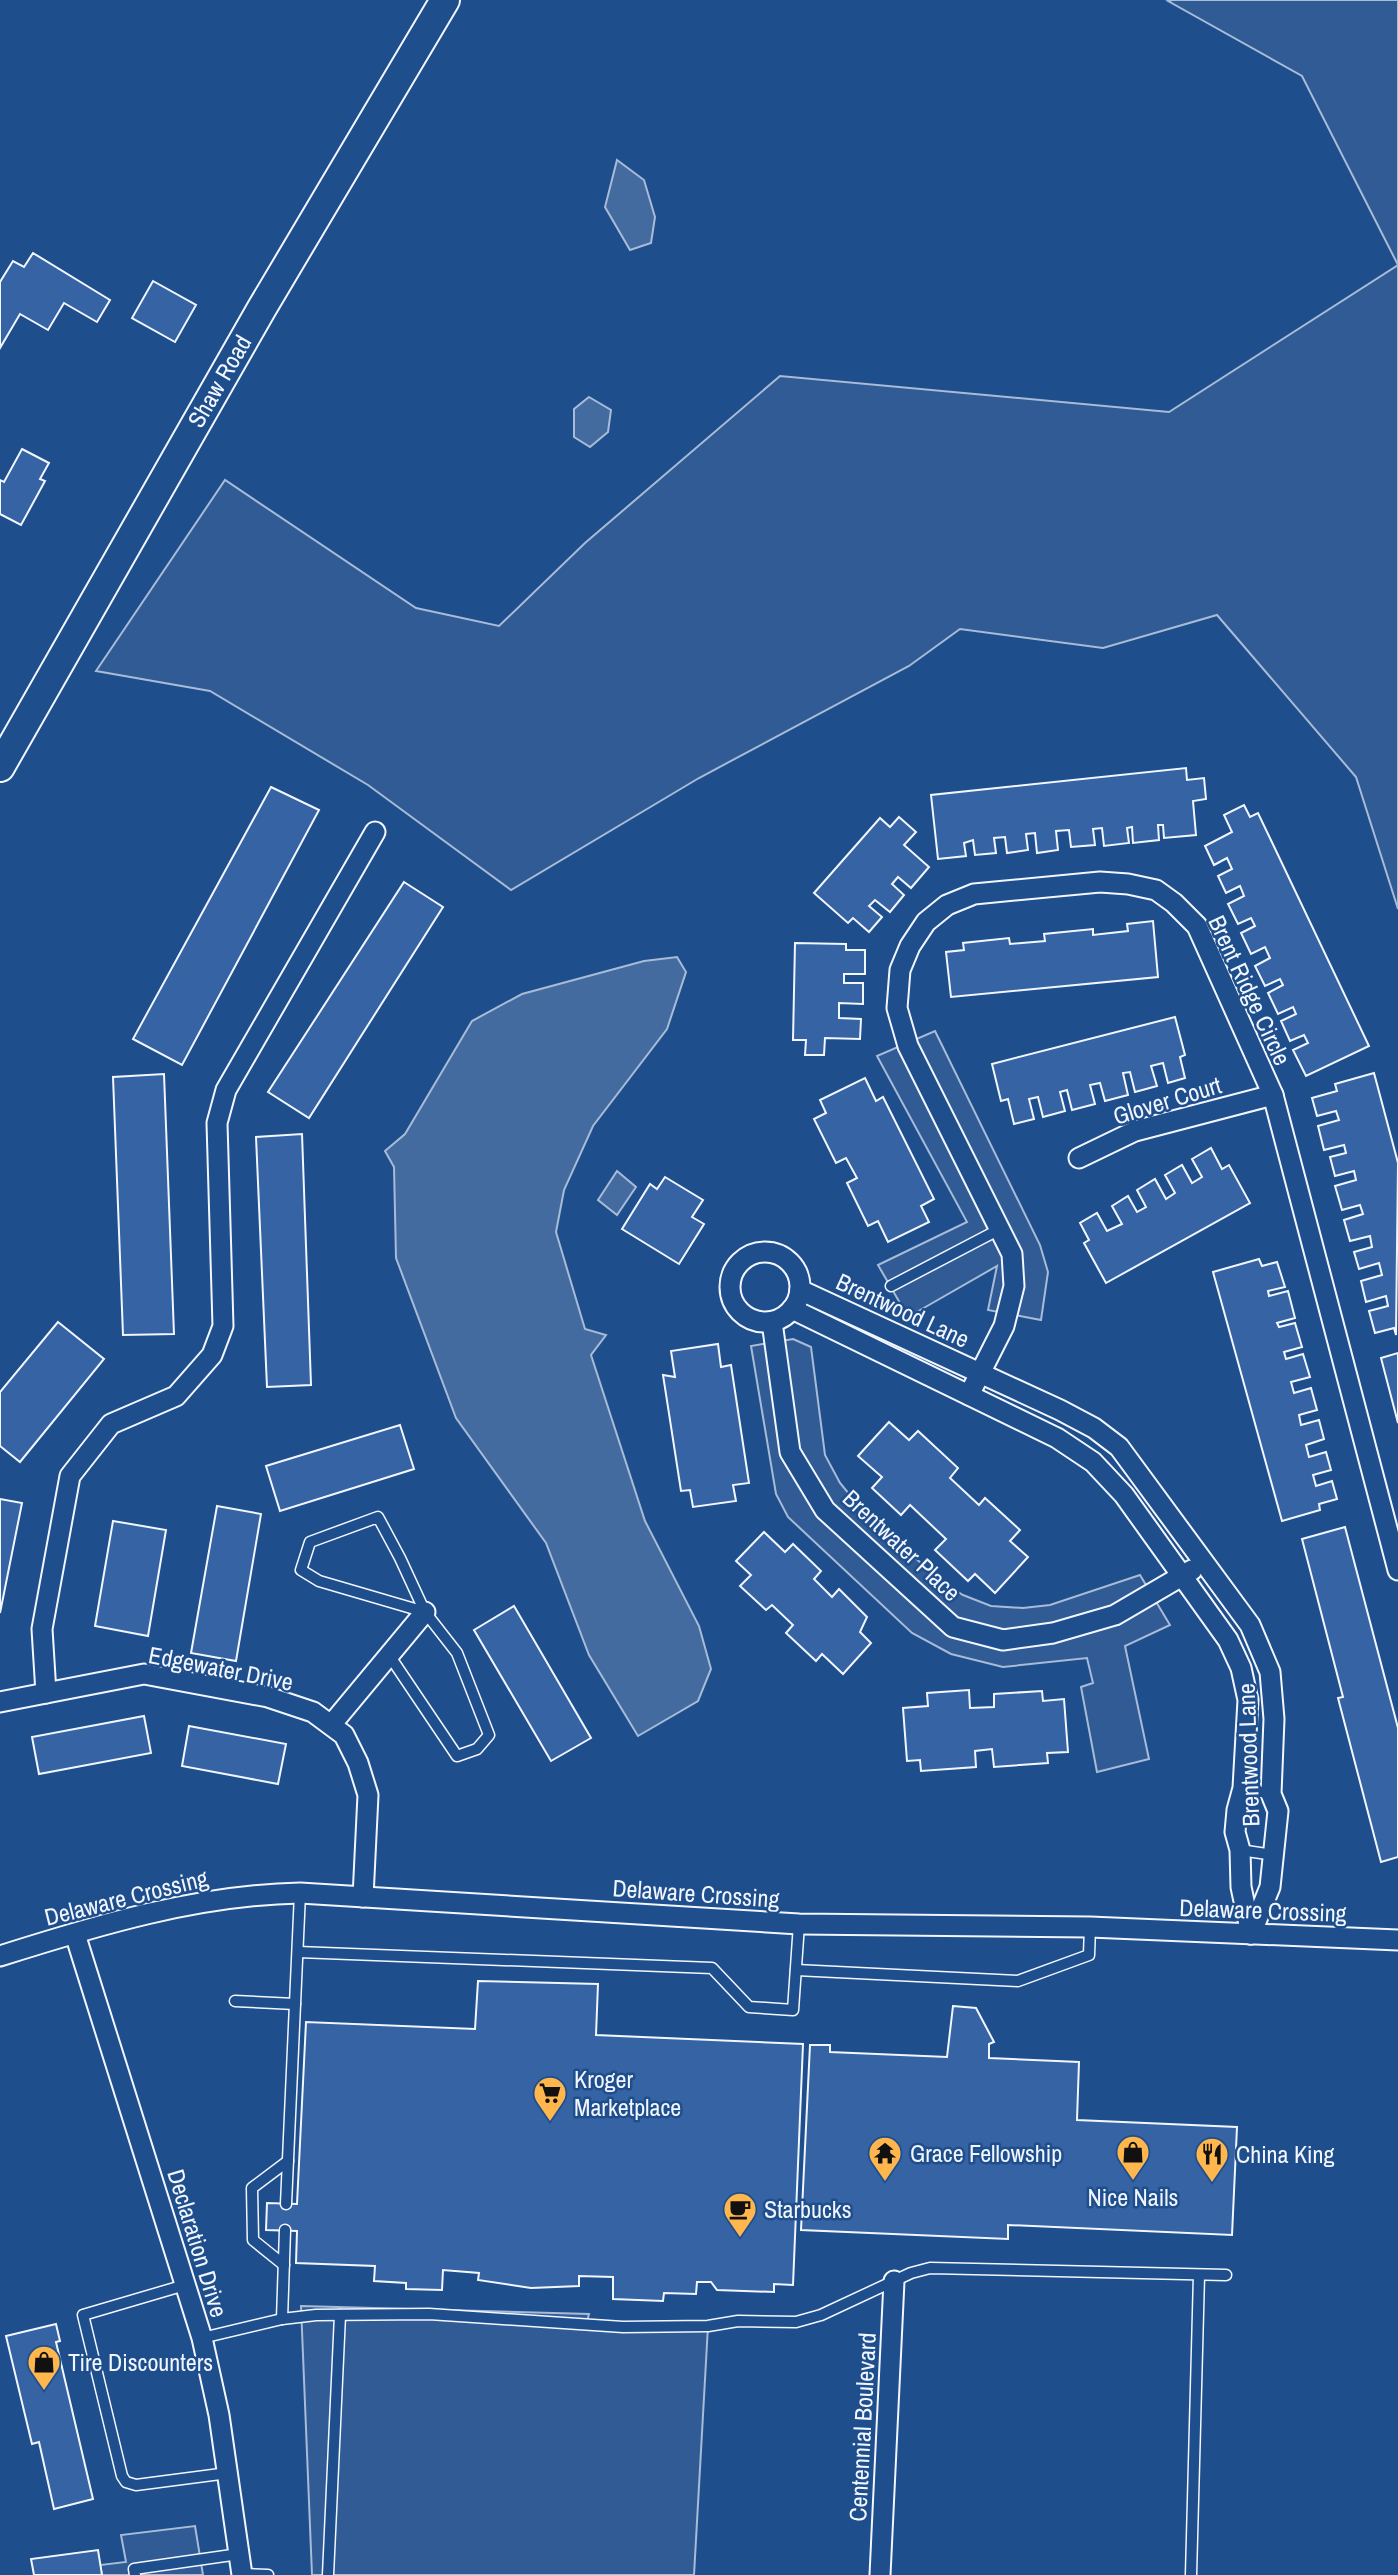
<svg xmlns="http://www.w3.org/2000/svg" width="1398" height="2575" font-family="'Archivo Narrow',sans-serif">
<rect width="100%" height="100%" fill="#1f4e8c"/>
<g fill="#305b95" stroke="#a8bbd7" stroke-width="2">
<polygon points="1173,0 1398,0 1398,909 1356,777 1217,615 1103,648 960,629 909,666 699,778 511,890 368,785 210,691 96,671 225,480 416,608 499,626 585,543 780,376 1169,412 1398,265 1302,76 1168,1"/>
<polygon points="935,1031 1040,1245 1048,1272 1041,1320 988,1310 997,1266 908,1317 878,1265 967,1222 877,1056"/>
<polygon points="793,1339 811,1347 825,1455 840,1483 863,1511 942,1582 963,1595 991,1606 1023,1608 1050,1605 1140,1575 1170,1625 1125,1646 1149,1759 1097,1772 1081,1687 1093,1683 1087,1658 1003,1667 951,1654 912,1633 788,1517 776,1494 751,1346"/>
<polygon points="301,2306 589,2314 586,2325 708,2326 694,2575 312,2575"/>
<polygon points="195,2526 203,2575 102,2575 100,2565 126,2562 121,2535"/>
</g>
<g fill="#446ba0" stroke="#a8bbd7" stroke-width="2">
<polygon points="617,160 644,180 655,217 651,243 630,250 605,207"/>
<polygon points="589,397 611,410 608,432 590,447 574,437 574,409"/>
<polygon points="677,957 686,972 667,1029 593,1126 564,1190 556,1232 585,1329 606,1335 591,1355 645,1521 699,1626 711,1669 698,1701 638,1736 589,1655 546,1543 456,1418 396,1258 394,1167 385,1151 405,1134 472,1021 522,994 644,961"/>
<polygon points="617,1171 636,1187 617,1215 598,1200"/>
</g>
<g fill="#3563a3" stroke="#f2f6ff" stroke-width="2">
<polygon points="33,253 110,300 97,322 64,303 48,330 20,314 0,348 0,282 13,261 24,267"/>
<polygon points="153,281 196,305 175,342 132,318"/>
<polygon points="22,449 49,463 40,479 45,481 21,525 0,514 0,480 4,482"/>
<polygon points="1186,768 1187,780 1204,778 1206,799 1193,801 1196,835 1164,838 1163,825 1158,825 1159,840 1133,843 1132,827 1127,828 1129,843 1104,846 1102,828 1093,829 1095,845 1071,847 1069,830 1056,831 1058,850 1037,853 1035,833 1026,834 1028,850 1007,853 1005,837 994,838 996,853 975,855 973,840 964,843 966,856 938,859 931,795"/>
<polygon points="271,787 319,810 182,1065 133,1039"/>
<polygon points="1244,805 1250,817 1258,813 1369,1046 1306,1076 1293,1050 1308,1043 1304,1035 1290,1041 1281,1021 1296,1014 1293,1007 1278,1014 1268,993 1283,985 1280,979 1265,986 1255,966 1270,958 1265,947 1251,954 1241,933 1255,926 1251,918 1238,924 1228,904 1244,896 1240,886 1226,893 1218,876 1232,869 1227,858 1214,865 1205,846 1232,832 1224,815"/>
<polygon points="899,817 916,832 904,845 929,867 911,888 898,877 892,884 904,895 890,912 875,900 869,906 882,917 869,932 853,918 848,923 814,893 880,818 890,827"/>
<polygon points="404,882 443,907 309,1118 268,1092"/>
<polygon points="1153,921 1158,977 951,997 946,952 964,950 963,943 1009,938 1010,944 1045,941 1044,934 1093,929 1093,935 1128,931 1127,924"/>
<polygon points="795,943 846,944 846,950 865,950 865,974 844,974 844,983 863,983 863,1004 839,1003 839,1018 861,1019 860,1039 825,1038 824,1055 805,1055 806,1040 793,1040"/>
<polygon points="1175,1017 1185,1055 1180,1057 1185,1078 1168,1083 1163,1063 1151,1066 1157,1086 1135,1092 1130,1072 1123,1073 1128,1095 1105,1101 1100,1083 1090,1085 1095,1104 1072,1110 1067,1090 1060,1092 1065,1111 1043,1117 1038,1097 1029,1099 1034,1119 1014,1124 1008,1099 1001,1101 992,1064"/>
<polygon points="1374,1073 1398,1163 1396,1335 1394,1328 1375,1333 1369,1311 1388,1306 1386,1296 1366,1302 1361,1281 1382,1275 1379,1263 1359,1269 1354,1252 1372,1247 1370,1236 1350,1241 1344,1220 1363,1214 1360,1205 1342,1210 1335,1186 1356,1180 1354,1171 1335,1176 1330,1157 1346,1153 1344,1145 1324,1150 1318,1126 1339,1120 1336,1111 1317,1116 1312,1098 1337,1091 1335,1084"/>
<polygon points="164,1074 174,1334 123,1335 113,1077"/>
<polygon points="865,1078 876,1101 883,1097 934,1199 921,1206 929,1222 888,1242 878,1221 868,1226 847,1183 857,1178 846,1158 836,1163 814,1119 826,1113 820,1100"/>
<polygon points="302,1134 311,1385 267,1387 256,1137"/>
<polygon points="1211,1148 1222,1169 1229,1165 1250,1203 1106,1283 1084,1243 1089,1240 1080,1223 1097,1213 1107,1231 1122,1224 1112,1206 1128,1196 1137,1212 1146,1207 1137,1190 1155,1179 1166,1199 1175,1193 1165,1175 1182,1165 1192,1183 1202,1177 1192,1159"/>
<polygon points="665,1177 703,1200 692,1217 704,1224 679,1264 622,1229 650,1184 657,1189"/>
<polygon points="1259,1259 1262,1266 1277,1262 1285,1287 1268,1291 1269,1296 1288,1291 1295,1318 1277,1323 1279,1327 1295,1323 1302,1347 1284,1352 1286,1359 1303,1354 1310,1377 1291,1382 1294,1393 1311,1388 1317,1410 1299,1415 1301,1425 1319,1420 1324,1439 1306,1445 1309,1457 1326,1452 1331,1470 1313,1475 1316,1486 1332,1481 1337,1499 1319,1504 1320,1510 1282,1521 1213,1272"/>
<polygon points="58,1322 104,1359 20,1462 0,1446 0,1392"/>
<polygon points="718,1344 721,1367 731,1365 749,1483 733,1485 736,1501 693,1507 690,1490 681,1491 663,1375 675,1377 671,1351"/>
<polygon points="1398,1353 1398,1423 1381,1358"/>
<polygon points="889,1422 909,1440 918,1431 958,1468 950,1478 979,1505 985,1498 1020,1530 1010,1541 1028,1557 995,1593 975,1574 968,1581 935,1550 946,1539 910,1505 901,1515 872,1488 882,1477 858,1456"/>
<polygon points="400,1425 414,1469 280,1511 266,1466"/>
<polygon points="0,1499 22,1503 0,1613"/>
<polygon points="217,1506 261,1514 236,1661 191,1653"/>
<polygon points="113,1521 166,1530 148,1636 95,1626"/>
<polygon points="1345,1527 1398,1728 1398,1857 1381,1862 1338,1698 1343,1697 1302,1539"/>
<polygon points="764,1532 785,1552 793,1544 821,1571 814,1579 832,1597 839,1589 867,1617 860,1632 871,1643 843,1674 822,1654 816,1661 786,1633 793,1625 772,1605 766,1610 740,1586 751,1575 736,1561"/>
<polygon points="514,1606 591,1738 551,1761 474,1630"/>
<polygon points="969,1690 970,1708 994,1707 994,1694 1042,1691 1043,1701 1064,1699 1068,1752 1047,1753 1048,1763 994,1767 992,1749 975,1751 976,1767 921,1771 920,1760 907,1761 903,1708 928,1706 927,1693"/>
<polygon points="144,1716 151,1753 39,1774 32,1737"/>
<polygon points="189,1726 286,1744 278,1784 182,1766"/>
<polygon points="478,1981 598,1984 596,2035 803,2044 793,2285 774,2284 774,2292 717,2290 711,2282 697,2282 696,2294 664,2293 663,2301 613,2299 613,2277 579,2276 579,2286 531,2288 478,2280 479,2273 443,2270 442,2290 406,2289 406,2283 374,2281 375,2266 296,2263 297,2231 266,2230 267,2203 297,2204 306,2022 475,2029"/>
<polygon points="953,2006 976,2008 994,2042 989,2044 989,2058 1079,2062 1077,2120 1237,2127 1232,2235 1008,2225 1008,2239 801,2230 810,2045 830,2045 830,2052 947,2057"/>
<polygon points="56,2324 60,2341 56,2342 93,2499 54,2509 39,2442 32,2444 6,2336"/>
<polygon points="98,2550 102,2575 34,2575 31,2559"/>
</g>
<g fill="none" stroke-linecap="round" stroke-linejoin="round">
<defs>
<g id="lane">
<polyline points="891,1286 1000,1229"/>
<polyline points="389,1655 457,1756 477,1749 489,1735 457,1653 425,1612 400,1558 378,1517 310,1542 301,1570 319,1581 425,1612"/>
<polyline points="1243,1788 1271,1794"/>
<polyline points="1240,1850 1274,1855"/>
<polyline points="298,1952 712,1968 749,2007 793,2010 799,1924"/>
<polyline points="796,1970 1018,1981 1089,1955 1090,1927"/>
<polyline points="235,2001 295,2004"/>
<polyline points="286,2204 300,1893"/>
<polyline points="284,2265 253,2240 252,2188 288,2161"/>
<polyline points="185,2285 83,2315 122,2476 126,2482 136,2485 228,2473"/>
<polyline points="282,2319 285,2230"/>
<polyline points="202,2338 282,2319 316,2315 429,2314 623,2327 708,2326 738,2321 796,2322 821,2315 911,2273 930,2268 1226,2275"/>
<polyline points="242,2574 268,2575"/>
<polyline points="135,2575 134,2569 239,2554"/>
<polyline points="328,2575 340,2315"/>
<polyline points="1191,2575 1199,2275"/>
</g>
<g id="street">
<polyline points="1079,1158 1135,1131 1273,1095"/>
<circle cx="765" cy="1287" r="35"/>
<polyline points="800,1290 1060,1410 1094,1428 1119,1447 1250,1625 1270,1672 1274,1719 1271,1794 1278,1811 1270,1887 1251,1934"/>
<polyline points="792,1309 1057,1438 1093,1462 1124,1495 1228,1640 1241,1668 1248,1700 1243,1788 1237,1810 1235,1832 1240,1850 1241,1887 1251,1934"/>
<polyline points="772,1322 790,1452 825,1510 953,1627 1003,1640 1053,1633 1115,1615 1192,1570"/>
<polyline points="969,1395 1004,1326 1014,1286 1012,1254 908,1046 897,1008 900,970 910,946 926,922 947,905 974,894 1100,882 1128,884 1156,890 1174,903 1197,926 1273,1095 1398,1570"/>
<polyline points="46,1693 42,1629 70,1476 111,1424 176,1396 212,1355 223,1326 217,1123 226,1090 375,832"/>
<polyline points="0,1702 144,1674 268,1697 313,1712 344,1735 358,1763 368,1795 363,1897"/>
<polyline points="331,1725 425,1612"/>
<polyline points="75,1934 202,2338 219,2415 242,2575"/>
<path d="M0,1956C98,1925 197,1895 300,1893L799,1924L1090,1927L1398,1940"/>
<polyline points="880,2575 894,2281"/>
</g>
<polyline id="secondary" points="0,767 262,308 445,0"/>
</defs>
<use href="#lane" stroke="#f2f6ff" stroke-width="13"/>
<use href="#street" stroke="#f2f6ff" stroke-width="23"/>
<use href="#secondary" stroke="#f2f6ff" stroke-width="32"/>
<use href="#lane" stroke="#1f4e8c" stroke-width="10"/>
<use href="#street" stroke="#1f4e8c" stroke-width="19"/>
<use href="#secondary" stroke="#1f4e8c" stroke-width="28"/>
</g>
<defs>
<symbol id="supermarket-pin" viewBox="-11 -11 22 30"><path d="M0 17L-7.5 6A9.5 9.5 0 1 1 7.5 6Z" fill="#ffb74d" stroke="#1f4e8c"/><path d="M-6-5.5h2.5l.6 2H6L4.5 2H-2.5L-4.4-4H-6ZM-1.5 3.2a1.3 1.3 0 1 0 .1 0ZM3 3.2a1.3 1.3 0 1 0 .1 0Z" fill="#111"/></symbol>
<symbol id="shop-pin" viewBox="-11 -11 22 30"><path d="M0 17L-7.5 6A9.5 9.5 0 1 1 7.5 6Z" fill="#ffb74d" stroke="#1f4e8c"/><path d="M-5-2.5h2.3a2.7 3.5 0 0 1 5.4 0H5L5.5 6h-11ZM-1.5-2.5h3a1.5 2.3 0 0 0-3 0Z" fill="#111"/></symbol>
<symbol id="temple-pin" viewBox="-11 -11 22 30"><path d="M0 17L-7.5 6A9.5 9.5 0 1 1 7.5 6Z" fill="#ffb74d" stroke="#1f4e8c"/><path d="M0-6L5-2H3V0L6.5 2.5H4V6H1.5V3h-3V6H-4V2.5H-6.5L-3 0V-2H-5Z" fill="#111"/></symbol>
<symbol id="restaurant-pin" viewBox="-11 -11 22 30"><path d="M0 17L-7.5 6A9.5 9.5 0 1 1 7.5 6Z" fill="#ffb74d" stroke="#1f4e8c"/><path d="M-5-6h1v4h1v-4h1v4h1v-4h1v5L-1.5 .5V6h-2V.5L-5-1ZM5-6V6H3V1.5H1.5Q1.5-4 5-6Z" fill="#111"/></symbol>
<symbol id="cafe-pin" viewBox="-11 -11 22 30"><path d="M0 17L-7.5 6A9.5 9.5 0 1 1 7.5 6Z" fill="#ffb74d" stroke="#1f4e8c"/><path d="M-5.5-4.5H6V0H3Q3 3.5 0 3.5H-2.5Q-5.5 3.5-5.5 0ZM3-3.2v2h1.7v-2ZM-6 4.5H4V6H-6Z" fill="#111"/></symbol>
</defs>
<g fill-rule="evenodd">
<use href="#supermarket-pin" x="531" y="2074" width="38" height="52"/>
<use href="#shop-pin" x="1114" y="2133" width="38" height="52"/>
<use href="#temple-pin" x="866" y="2134" width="38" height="52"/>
<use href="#restaurant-pin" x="1193" y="2135" width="38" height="52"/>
<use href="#cafe-pin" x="721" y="2190" width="38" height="52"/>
<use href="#shop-pin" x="25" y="2343" width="38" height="52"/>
</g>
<g text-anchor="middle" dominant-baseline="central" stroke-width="5" stroke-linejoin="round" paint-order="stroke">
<g font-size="24" fill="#f2f6ff" stroke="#1f4e8c">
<text transform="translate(219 381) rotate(-60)">Shaw Road</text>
<text transform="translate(1250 990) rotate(65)">Brent Ridge Circle</text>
<text transform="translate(1167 1100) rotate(-17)">Glover Court</text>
<text transform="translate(903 1310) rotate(25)">Brentwood Lane</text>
<text transform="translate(902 1545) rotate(43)">Brentwater Place</text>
<text transform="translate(221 1668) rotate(11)">Edgewater Drive</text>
<text transform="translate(1248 1755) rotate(-92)">Brentwood Lane</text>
<text transform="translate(696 1893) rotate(4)">Delaware Crossing</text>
<text transform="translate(126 1897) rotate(-14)">Delaware Crossing</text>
<text transform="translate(1263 1910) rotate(2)">Delaware Crossing</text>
<text transform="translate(198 2243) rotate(73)">Declaration Drive</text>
<text transform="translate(862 2427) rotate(-87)">Centennial Boulevard</text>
</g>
<g font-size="24" fill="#f2f6ff" stroke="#1f4e8c" text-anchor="start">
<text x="574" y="2079">Kroger<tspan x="574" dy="28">Marketplace</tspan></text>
<text x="910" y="2153">Grace Fellowship</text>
<text x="1236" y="2154">China King</text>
<text x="1133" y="2197" text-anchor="middle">Nice Nails</text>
<text x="764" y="2209">Starbucks</text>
<text x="68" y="2362">Tire Discounters</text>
</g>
</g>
</svg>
